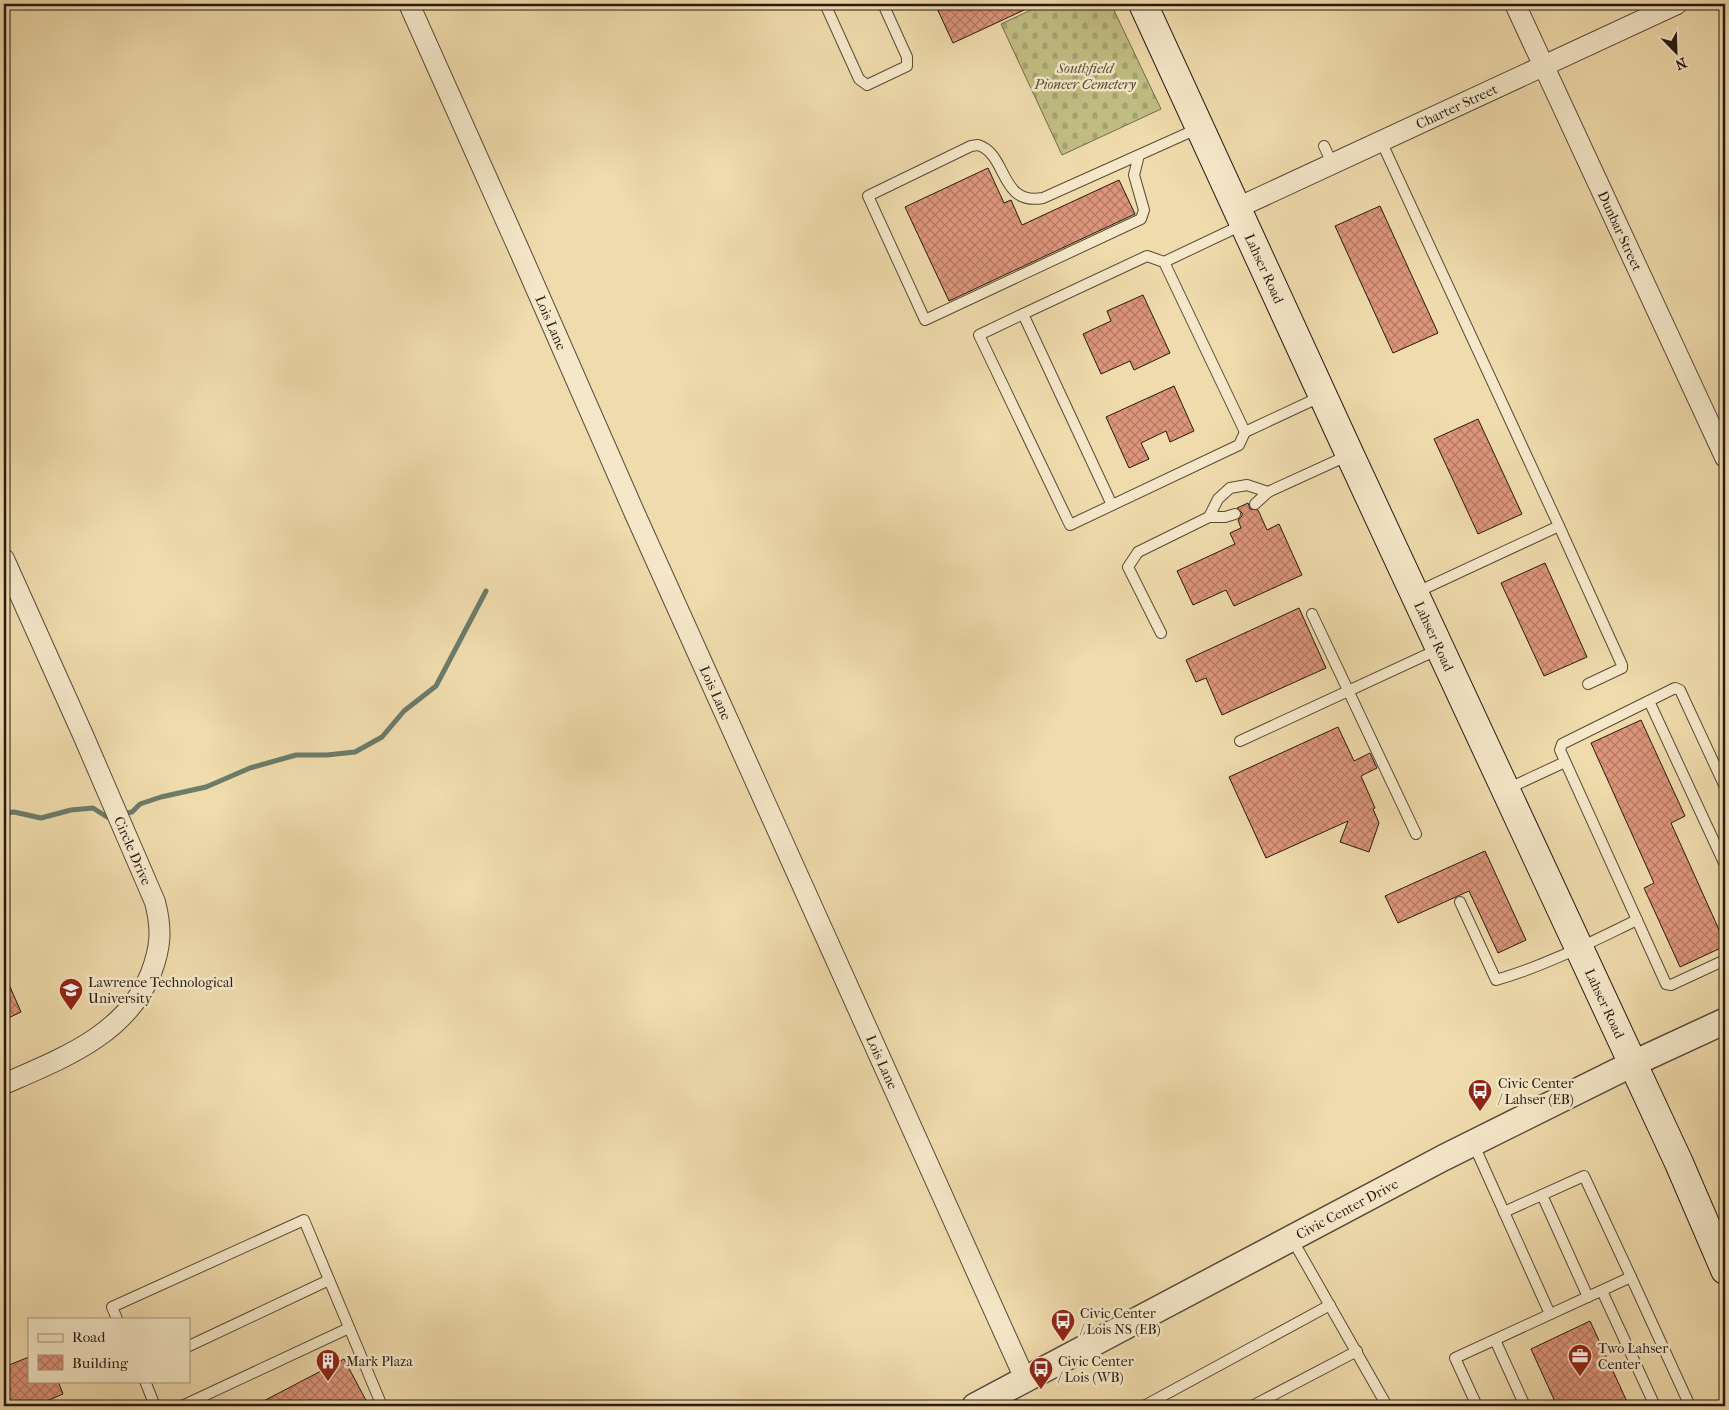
<svg xmlns="http://www.w3.org/2000/svg" width="1729" height="1410" font-family="'IM FELL French Canon',serif">
<defs>
<pattern id="cemetery-stones" width="16" height="16" patternUnits="userSpaceOnUse" patternTransform="scale(1.25)"><rect width="16" height="16" fill="#c1be84"/><path d="M2 7V4a2 2 0 0 1 4 0v3zM10 15v-3a2 2 0 0 1 4 0v3z" fill="#a6a371"/></pattern>
<pattern id="building-cross-hatch" width="8" height="8" patternUnits="userSpaceOnUse" patternTransform="scale(1.25)"><rect width="8" height="8" fill="#dd957b"/><path d="M0 0l8 8M0 8l8-8" fill="none" stroke="#b37963"/></pattern>
</defs>
<rect width="100%" height="100%" fill="#efdbac"/>
<filter id="stains"><feTurbulence type="fractalNoise" baseFrequency=".004" numOctaves="4"/><feColorMatrix values="0 0 0 0 .2 0 0 0 0 .09 0 0 0 0 .02 0 0 0 .5 -.17"/></filter>
<radialGradient id="worn" r=".72"><stop offset=".6" stop-color="#630" stop-opacity="0"/><stop offset="1" stop-color="#630" stop-opacity=".3"/></radialGradient>
<polygon fill="url(#cemetery-stones)" stroke="#746c4a" points="1044,4 1111,4 1161,109 1062,155 1001,24"/>
<g fill="none" stroke-linecap="round" stroke-linejoin="round">
<g stroke="#6c7b6a" stroke-width="5">
<polyline points="4,813 14,812 41,818 71,810 93,808 107,817 114,816"/>
<polyline points="122,814 132,812 140,804 161,797 206,787 250,768 296,755 327,755 355,752 382,737 404,711 436,686 486,591"/>
</g>
</g>
<g fill="url(#building-cross-hatch)" stroke="#281911">
<polygon points="935,4 1037,4 953,43"/>
<polygon points="988,168 1004,203 1011,200 1022,225 1119,180 1135,214 949,301 905,207"/>
<polygon points="1380,206 1438,333 1393,353 1335,226"/>
<polygon points="1143,295 1170,353 1134,370 1130,361 1101,374 1083,334 1111,321 1107,311"/>
<polygon points="1174,386 1194,431 1170,442 1166,431 1141,443 1149,459 1129,468 1106,417"/>
<polygon points="1478,419 1522,514 1478,534 1434,439"/>
<polygon points="1248,503 1250,509 1258,510 1267,530 1279,524 1302,575 1234,606 1226,590 1193,605 1177,571 1235,544 1230,533 1241,528 1238,520 1242,516 1242,513 1237,508"/>
<polygon points="1545,563 1587,657 1544,676 1501,583"/>
<polygon points="1299,608 1326,668 1222,715 1206,678 1196,682 1186,660"/>
<polygon points="1641,720 1685,816 1671,823 1725,943 1725,946 1680,967 1644,888 1654,883 1591,743"/>
<polygon points="1338,727 1354,761 1370,753 1377,768 1361,776 1375,808 1373,809 1379,823 1369,852 1340,842 1348,821 1266,858 1229,777"/>
<polygon points="1485,851 1526,940 1498,953 1469,891 1398,923 1385,896"/>
<polygon points="4,973 21,1012 4,1020"/>
<polygon points="1590,1321 1629,1406 1557,1406 1531,1349"/>
<polygon points="29,1357 29,1381 58,1381 63,1394 35,1406 4,1406 4,1367"/>
<polygon points="344,1359 369,1406 254,1406"/>
</g>
<g fill="none" stroke-linecap="round" stroke-linejoin="round">
<defs>
<g id="service">
<polyline points="825,4 859,79 867,85 907,66 907,57 883,4"/>
<polyline points="1381,141 1559,526 1415,593"/>
<polyline points="1324,146 1332,163"/>
<path d="M1139,155L1134,175L1144,210L1141,219L925,320L868,196L971,146L978,145C1008,154 999,206 1043,198L1199,128"/>
<polyline points="1164,262 1242,225"/>
<polyline points="1023,314 979,335 1070,525 1239,445 1245,432 1322,396"/>
<polyline points="1255,504 1268,492"/>
<polyline points="1112,505 1023,314 1147,256 1164,262 1245,432"/>
<polyline points="1209,517 1225,517 1235,514"/>
<polyline points="1559,526 1622,665 1622,668 1588,684"/>
<polyline points="1312,614 1416,834"/>
<polyline points="1161,633 1128,567 1138,552 1209,517 1218,499 1230,488 1247,485 1268,492 1349,455"/>
<polyline points="1649,701 1725,865"/>
<polyline points="1240,741 1439,649"/>
<polyline points="1725,787 1680,690 1675,688 1562,744 1560,750 1666,984 1671,985 1725,960"/>
<polyline points="1507,789 1565,762"/>
<path d="M1460,902L1496,980C1545,966 1591,942 1637,920"/>
<polyline points="1473,1143 1504,1212"/>
<polyline points="1542,1195 1588,1297"/>
<polyline points="1292,1239 1387,1406"/>
<polyline points="1602,1291 1655,1406"/>
<polyline points="1550,1314 1504,1212 1584,1176 1631,1277"/>
<polyline points="117,1319 112,1307 304,1220 382,1406"/>
<polyline points="1495,1340 1525,1406"/>
<polyline points="189,1346 329,1280"/>
<polyline points="145,1381 155,1406"/>
<polyline points="182,1406 349,1328"/>
<polyline points="1144,1406 1330,1305"/>
<polyline points="1252,1406 1357,1351"/>
<polyline points="1477,1406 1455,1358 1631,1277 1690,1406"/>
</g>
<g id="minor">
<path id="s1" d="M409,4L520,252L635,514L1025,1379"/>
<path id="s2" d="M1515,4L1725,457"/>
<path id="s3" d="M1237,208L1677,4"/>
<path id="s4" d="M4,559L83,735L155,902C162,929 161,947 151,973C126,1035 61,1059 4,1084"/>
</g>
<g id="tertiary">
<path id="s5" d="M975,1406L1443,1158L1632,1064L1725,1021"/>
</g>
<g id="secondary">
<path id="s6" d="M1143,4L1350,455L1679,1163L1725,1270"/>
</g>
</defs>
<use href="#service" stroke="#5a4a38" stroke-width="12"/>
<use href="#minor" stroke="#5a4a38" stroke-width="22"/>
<use href="#tertiary" stroke="#5a4a38" stroke-width="28"/>
<use href="#secondary" stroke="#281911" stroke-width="30"/>
<use href="#service" stroke="#f5e8c9" stroke-width="10"/>
<use href="#minor" stroke="#f5e8c9" stroke-width="20"/>
<use href="#tertiary" stroke="#f5e8c9" stroke-width="25"/>
<use href="#secondary" stroke="#f5e8c9" stroke-width="28"/>
</g>
<defs>
<symbol id="university-pin" viewBox="-11 -11 22 30"><path d="M0 17L-7.5 6A9.5 9.5 0 1 1 7.5 6Z" fill="#8f2418" stroke="#f5e8c9"/><path d="M0-5L7-2L0 1L-7-2ZM-4 1L0 2.5L4 1V4Q0 6-4 4Z" fill="#fff"/></symbol>
<symbol id="bus-pin" viewBox="-11 -11 22 30"><path d="M0 17L-7.5 6A9.5 9.5 0 1 1 7.5 6Z" fill="#8f2418" stroke="#f5e8c9"/><path d="M-5-6H5V4H4V6H2V4H-2V6H-4V4H-5ZM-3.5-4V0h7V-4ZM-3.5 1.2v1.5H-2V1.2ZM2 1.2v1.5H3.5V1.2Z" fill="#fff"/></symbol>
<symbol id="office-pin" viewBox="-11 -11 22 30"><path d="M0 17L-7.5 6A9.5 9.5 0 1 1 7.5 6Z" fill="#8f2418" stroke="#f5e8c9"/><path d="M-6-3h4V-5.5h4V-3h4V5H-6ZM-1-4.5V-3h2v-1.5ZM-6 0V1H6V0Z" fill="#fff"/></symbol>
<symbol id="building-pin" viewBox="-11 -11 22 30"><path d="M0 17L-7.5 6A9.5 9.5 0 1 1 7.5 6Z" fill="#8f2418" stroke="#f5e8c9"/><path d="M-4-6H4V6H1V3H-1V6H-4ZM-2.5-4.3h1.7v1.8h-1.7ZM.8-4.3h1.7v1.8H.8ZM-2.5-1h1.7V.8h-1.7ZM.8-1h1.7V.8H.8Z" fill="#fff"/></symbol>
</defs>
<g fill-rule="evenodd">
<use href="#university-pin" x="57" y="976" width="28" height="38"/>
<use href="#bus-pin" x="1466" y="1077" width="28" height="38"/>
<use href="#bus-pin" x="1049" y="1307" width="28" height="38"/>
<use href="#office-pin" x="1566" y="1342" width="28" height="38"/>
<use href="#building-pin" x="314" y="1347" width="28" height="38"/>
<use href="#bus-pin" x="1027" y="1355" width="28" height="38"/>
</g>
<g text-anchor="middle" dominant-baseline="central" stroke-width="5" stroke-linejoin="round" paint-order="stroke">
<g font-size="14" font-style="italic" fill="#564b34" stroke="#f5e8c9">
<text x="1085" y="68">Southfield<tspan x="1085" dy="16">Pioneer Cemetery</tspan></text>
</g>
<g font-size="14" fill="#281911" stroke="#f5e8c9">
<text stroke="none"><textPath href="#s3" startOffset="242">Charter Street</textPath></text>
<text stroke="none"><textPath href="#s2" startOffset="250">Dunbar Street</textPath></text>
<text stroke="none"><textPath href="#s6" startOffset="291">Lahser Road</textPath></text>
<text stroke="none"><textPath href="#s1" startOffset="349">Lois Lane</textPath></text>
<text stroke="none"><textPath href="#s6" startOffset="696">Lahser Road</textPath></text>
<text stroke="none"><textPath href="#s1" startOffset="754">Lois Lane</textPath></text>
<text stroke="none"><textPath href="#s4" startOffset="319">Circle Drive</textPath></text>
<text stroke="none"><textPath href="#s6" startOffset="1101">Lahser Road</textPath></text>
<text stroke="none"><textPath href="#s1" startOffset="1159">Lois Lane</textPath></text>
<text stroke="none"><textPath href="#s5" startOffset="421">Civic Center Drive</textPath></text>
</g>
<g font-size="14" fill="#281911" stroke="#f5e8c9" text-anchor="start">
<text x="88" y="982">Lawrence Technological<tspan x="88" dy="16">University</tspan></text>
<text x="1498" y="1083">Civic Center<tspan x="1498" dy="16">/ Lahser (EB)</tspan></text>
<text x="1080" y="1313">Civic Center<tspan x="1080" dy="16">/ Lois NS (EB)</tspan></text>
<text x="1598" y="1348">Two Lahser<tspan x="1598" dy="16">Center</tspan></text>
<text x="346" y="1361">Mark Plaza</text>
<text x="1058" y="1361">Civic Center<tspan x="1058" dy="16">/ Lois (WB)</tspan></text>
</g>
</g>
<rect width="1729" height="1410" fill="none" stroke="#efdbac" stroke-width="20"/>
<rect x="5" y="5" width="1719" height="1400" fill="none" stroke="#281911" stroke-width="2.5"/>
<rect x="10" y="10" width="1709" height="1390" fill="none" stroke="#281911"/>
<rect x="28" y="1318" width="162" height="65" fill="#f5e8c9" stroke="#a3957f"/>
<rect x="38" y="1334" width="25" height="8" fill="#f5e8c9" stroke="#a3957f"/>
<text x="72" y="1342" font-size="15" fill="#281911">Road</text>
<rect x="38" y="1355" width="25" height="15" fill="url(#building-cross-hatch)" stroke="#a3957f"/>
<text x="72" y="1368" font-size="15" fill="#281911">Building</text>
<g transform="translate(1676 52) rotate(157)" stroke="#f5e8c9" stroke-width="4" paint-order="stroke">
<path d="M0-4L9 19L0 12L-9 19Z" fill="#281911"/>
<text y="-8" font-size="14" font-weight="bold" text-anchor="middle" fill="#281911">N</text>
</g>
<rect width="100%" height="100%" filter="url(#stains)"/>
<rect width="100%" height="100%" fill="url(#worn)"/>
</svg>
